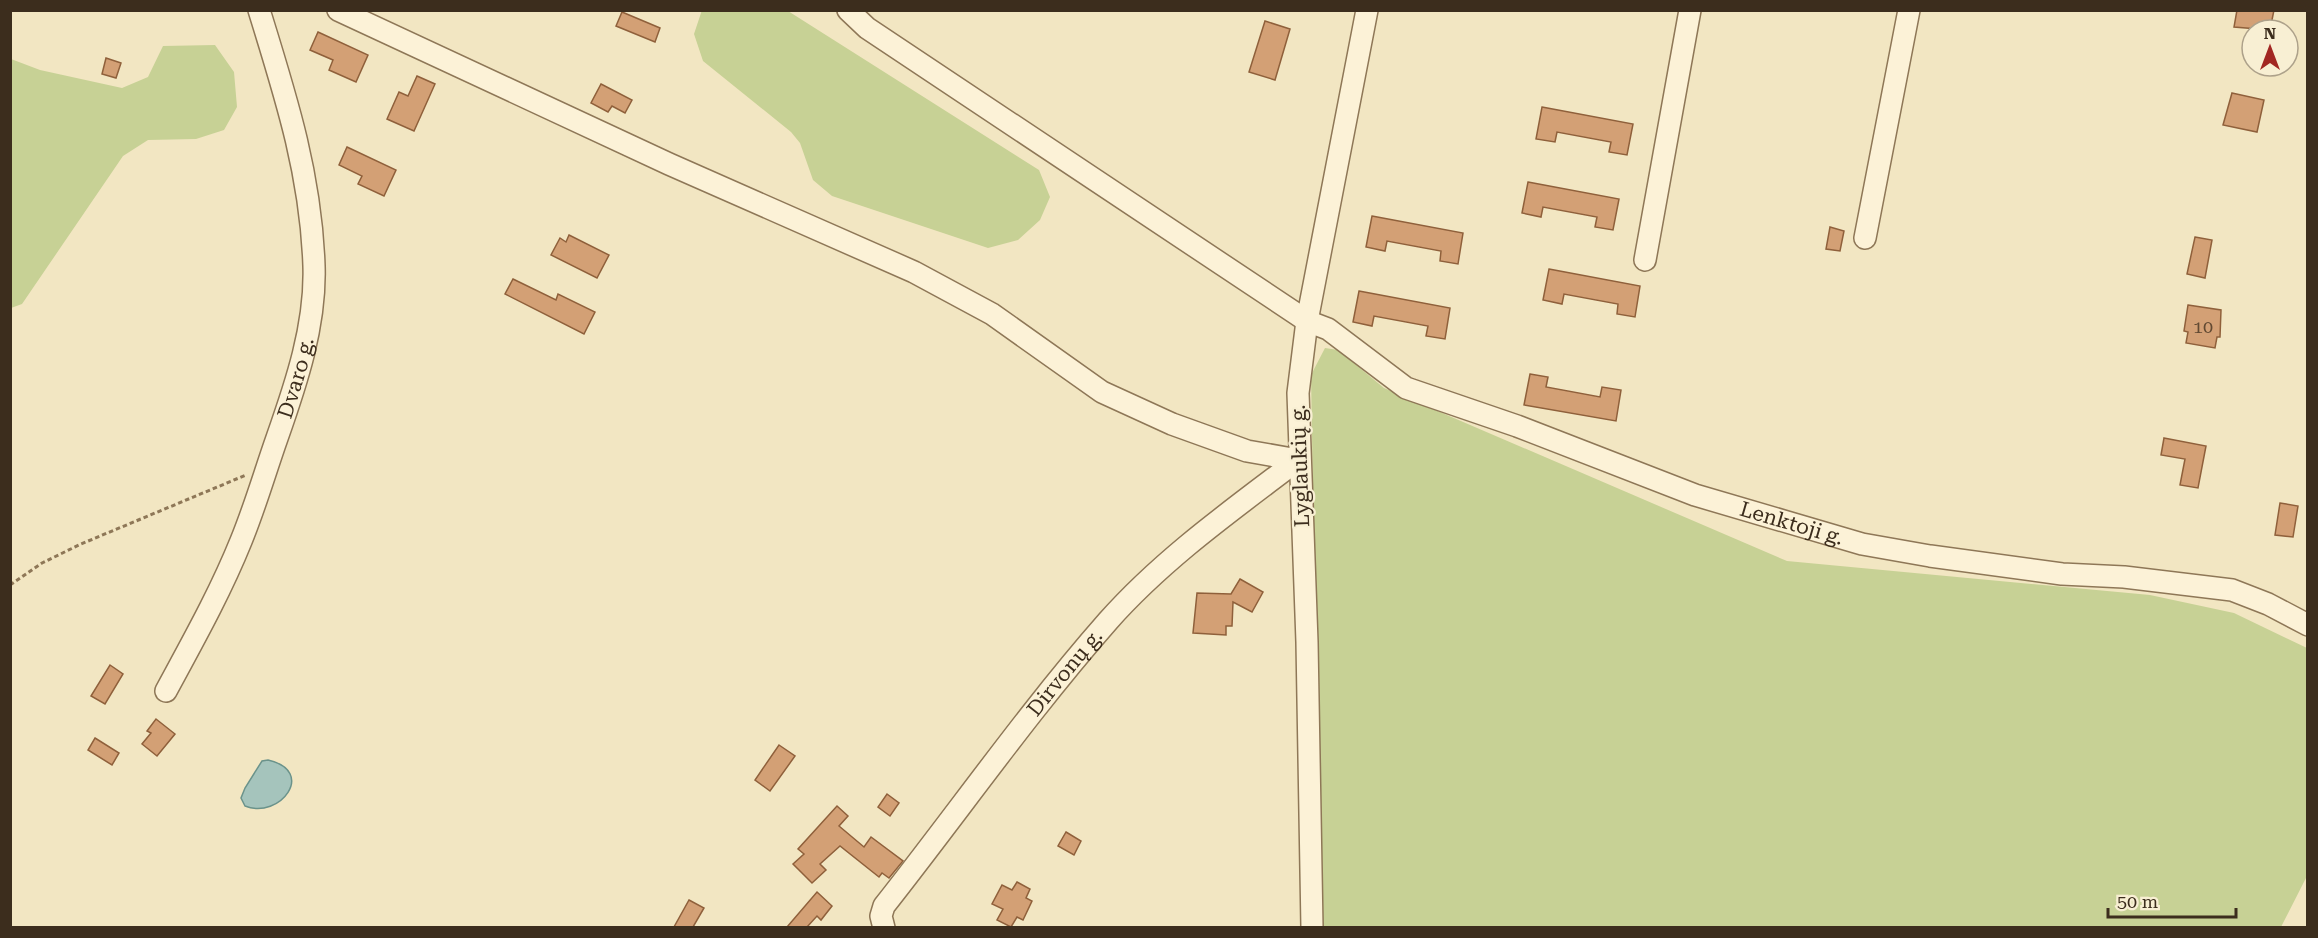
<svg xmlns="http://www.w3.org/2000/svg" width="2318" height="938" font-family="'Roboto Serif',serif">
<rect width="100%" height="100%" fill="#f2e6c2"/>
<g fill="#c7d195">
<polygon points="702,10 788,11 1039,170 1050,197 1040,220 1018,240 988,248 832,196 813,180 800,143 791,132 703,61 694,34"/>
<polygon points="215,45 234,72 237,107 224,130 196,139 148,140 123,156 22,304 11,308 11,59 40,70 122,88 148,77 163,46"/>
<polygon points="1325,348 1338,350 1384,388 1787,561 2150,595 2234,613 2307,648 2307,876 2281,927 1320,927 1311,375"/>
</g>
<path fill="#a5c4bc" stroke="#6b938b" stroke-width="1.5" d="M268,760C317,771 280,820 245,806L241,798L245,788L262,761Z"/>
<g fill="#d3a075" stroke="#8f603b" stroke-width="1.5">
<polygon points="2237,10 2274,10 2270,30 2234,27"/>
<polygon points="622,12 660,28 655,42 616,26"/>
<polygon points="1265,21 1290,29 1275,80 1249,72"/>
<polygon points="318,32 368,55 356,82 329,70 333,60 310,50"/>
<polygon points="106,58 121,63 116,78 102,74"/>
<polygon points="417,76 435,84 414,131 387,119 399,92 408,96"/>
<polygon points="601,84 632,100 625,113 612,106 608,112 591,103"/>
<polygon points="2232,93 2264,100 2257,132 2223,125"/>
<polygon points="1542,107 1633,124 1627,155 1609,152 1611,142 1557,132 1555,142 1536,139"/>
<polygon points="347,147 396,170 384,196 358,184 362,176 339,165"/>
<polygon points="1528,182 1619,199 1613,230 1595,227 1597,217 1543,207 1541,217 1522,213"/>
<polygon points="1372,216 1463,233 1458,264 1440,261 1441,251 1387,241 1385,251 1366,247"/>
<polygon points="1830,227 1844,231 1840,251 1826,249"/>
<polygon points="569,235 609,255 597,278 551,255 560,238 566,242"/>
<polygon points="2195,237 2212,240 2205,278 2187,274"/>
<polygon points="1549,269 1640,286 1635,317 1617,314 1618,304 1564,294 1562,304 1543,300"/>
<polygon points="513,279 556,300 558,294 595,312 584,334 505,294"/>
<polygon points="1359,291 1450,308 1445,339 1426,336 1428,326 1374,316 1372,326 1353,322"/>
<polygon points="2188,305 2221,310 2220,337 2217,337 2215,348 2186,343 2188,332 2184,331"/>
<polygon points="1530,374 1548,377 1546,387 1600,397 1602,387 1621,390 1616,421 1524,405"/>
<polygon points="2164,438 2206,446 2198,488 2180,485 2185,459 2161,455"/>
<polygon points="2280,503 2298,506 2293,537 2275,535"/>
<polygon points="1240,579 1263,592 1252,612 1233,602 1232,626 1226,626 1226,635 1193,633 1197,593 1231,594"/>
<polygon points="110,665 123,674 105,704 91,696"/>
<polygon points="156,719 175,734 157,756 142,744 151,733 147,731"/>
<polygon points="95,738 119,753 112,765 88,750"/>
<polygon points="779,745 795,756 770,791 755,780"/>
<polygon points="887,794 899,803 890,816 878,807"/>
<polygon points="837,806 848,816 839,826 864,847 871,837 903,861 889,878 882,873 879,877 840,846 820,864 826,870 812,883 793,864 804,854 798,849"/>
<polygon points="1066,832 1081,841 1074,855 1058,846"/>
<polygon points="1017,882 1030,889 1026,898 1032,901 1023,920 1017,917 1011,927 997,920 1003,909 992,904 1002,885 1012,890"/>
<polygon points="817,892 832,906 821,920 817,916 807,927 787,927"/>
<polygon points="689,900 704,908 693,927 674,927"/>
</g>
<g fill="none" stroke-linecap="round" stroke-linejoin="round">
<defs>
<g id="minor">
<polyline points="338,10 669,164 914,272 992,314 1102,392 1172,424 1247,451 1298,460"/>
<path id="s1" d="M848,10L867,28L1307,321L1328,329L1406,388L1517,426L1695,495L1862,544L1930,556L2062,574L2124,577L2232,590L2268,604L2308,625"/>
<polyline points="1865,238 1909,10"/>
<polyline points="1645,260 1690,10"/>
<path id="s2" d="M166,691C193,641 220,593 241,541C255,507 265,472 277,438C296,384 316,325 314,266C311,175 286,97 259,10"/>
<path id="s3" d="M884,928L881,916L884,906C959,811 1028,712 1108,621C1163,559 1232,510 1298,460"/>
<polyline points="1312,928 1307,642 1298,393 1307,321 1367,10"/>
</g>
</defs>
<use href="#minor" stroke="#8e7757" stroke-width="24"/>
<polyline stroke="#8e7757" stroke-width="3" stroke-dasharray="4.5 3" stroke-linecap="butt" points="10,585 42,563 81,544 246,475"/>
<use href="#minor" stroke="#fcf2d7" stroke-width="21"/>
</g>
<g text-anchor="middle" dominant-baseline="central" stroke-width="4.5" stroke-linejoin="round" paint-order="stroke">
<g font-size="18" fill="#624a33">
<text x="2203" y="326">10</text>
</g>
<g font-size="21" fill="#3c2d1d" stroke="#f8efd3">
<text stroke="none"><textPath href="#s2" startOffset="340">Dvaro g.</textPath></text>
<text transform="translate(1300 466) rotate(-92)">Lyglaukių g.</text>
<text stroke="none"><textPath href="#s1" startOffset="1084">Lenktoji g.</textPath></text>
<text stroke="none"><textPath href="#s3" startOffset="318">Dirvonų g.</textPath></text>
</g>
</g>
<rect width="2318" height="938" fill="none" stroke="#3c2d1d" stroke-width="24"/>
<g transform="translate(2270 48)"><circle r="28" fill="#f8efd3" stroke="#ada18a" stroke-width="1.5"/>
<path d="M0-4.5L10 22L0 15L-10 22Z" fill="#a22722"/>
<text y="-9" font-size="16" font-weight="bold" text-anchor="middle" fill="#3c2d1d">N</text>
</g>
<path d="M2108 908v9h128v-9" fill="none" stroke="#3c2d1d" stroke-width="3"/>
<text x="2117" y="908" font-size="18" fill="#3c2d1d" stroke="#f8efd3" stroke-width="4.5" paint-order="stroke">50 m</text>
</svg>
